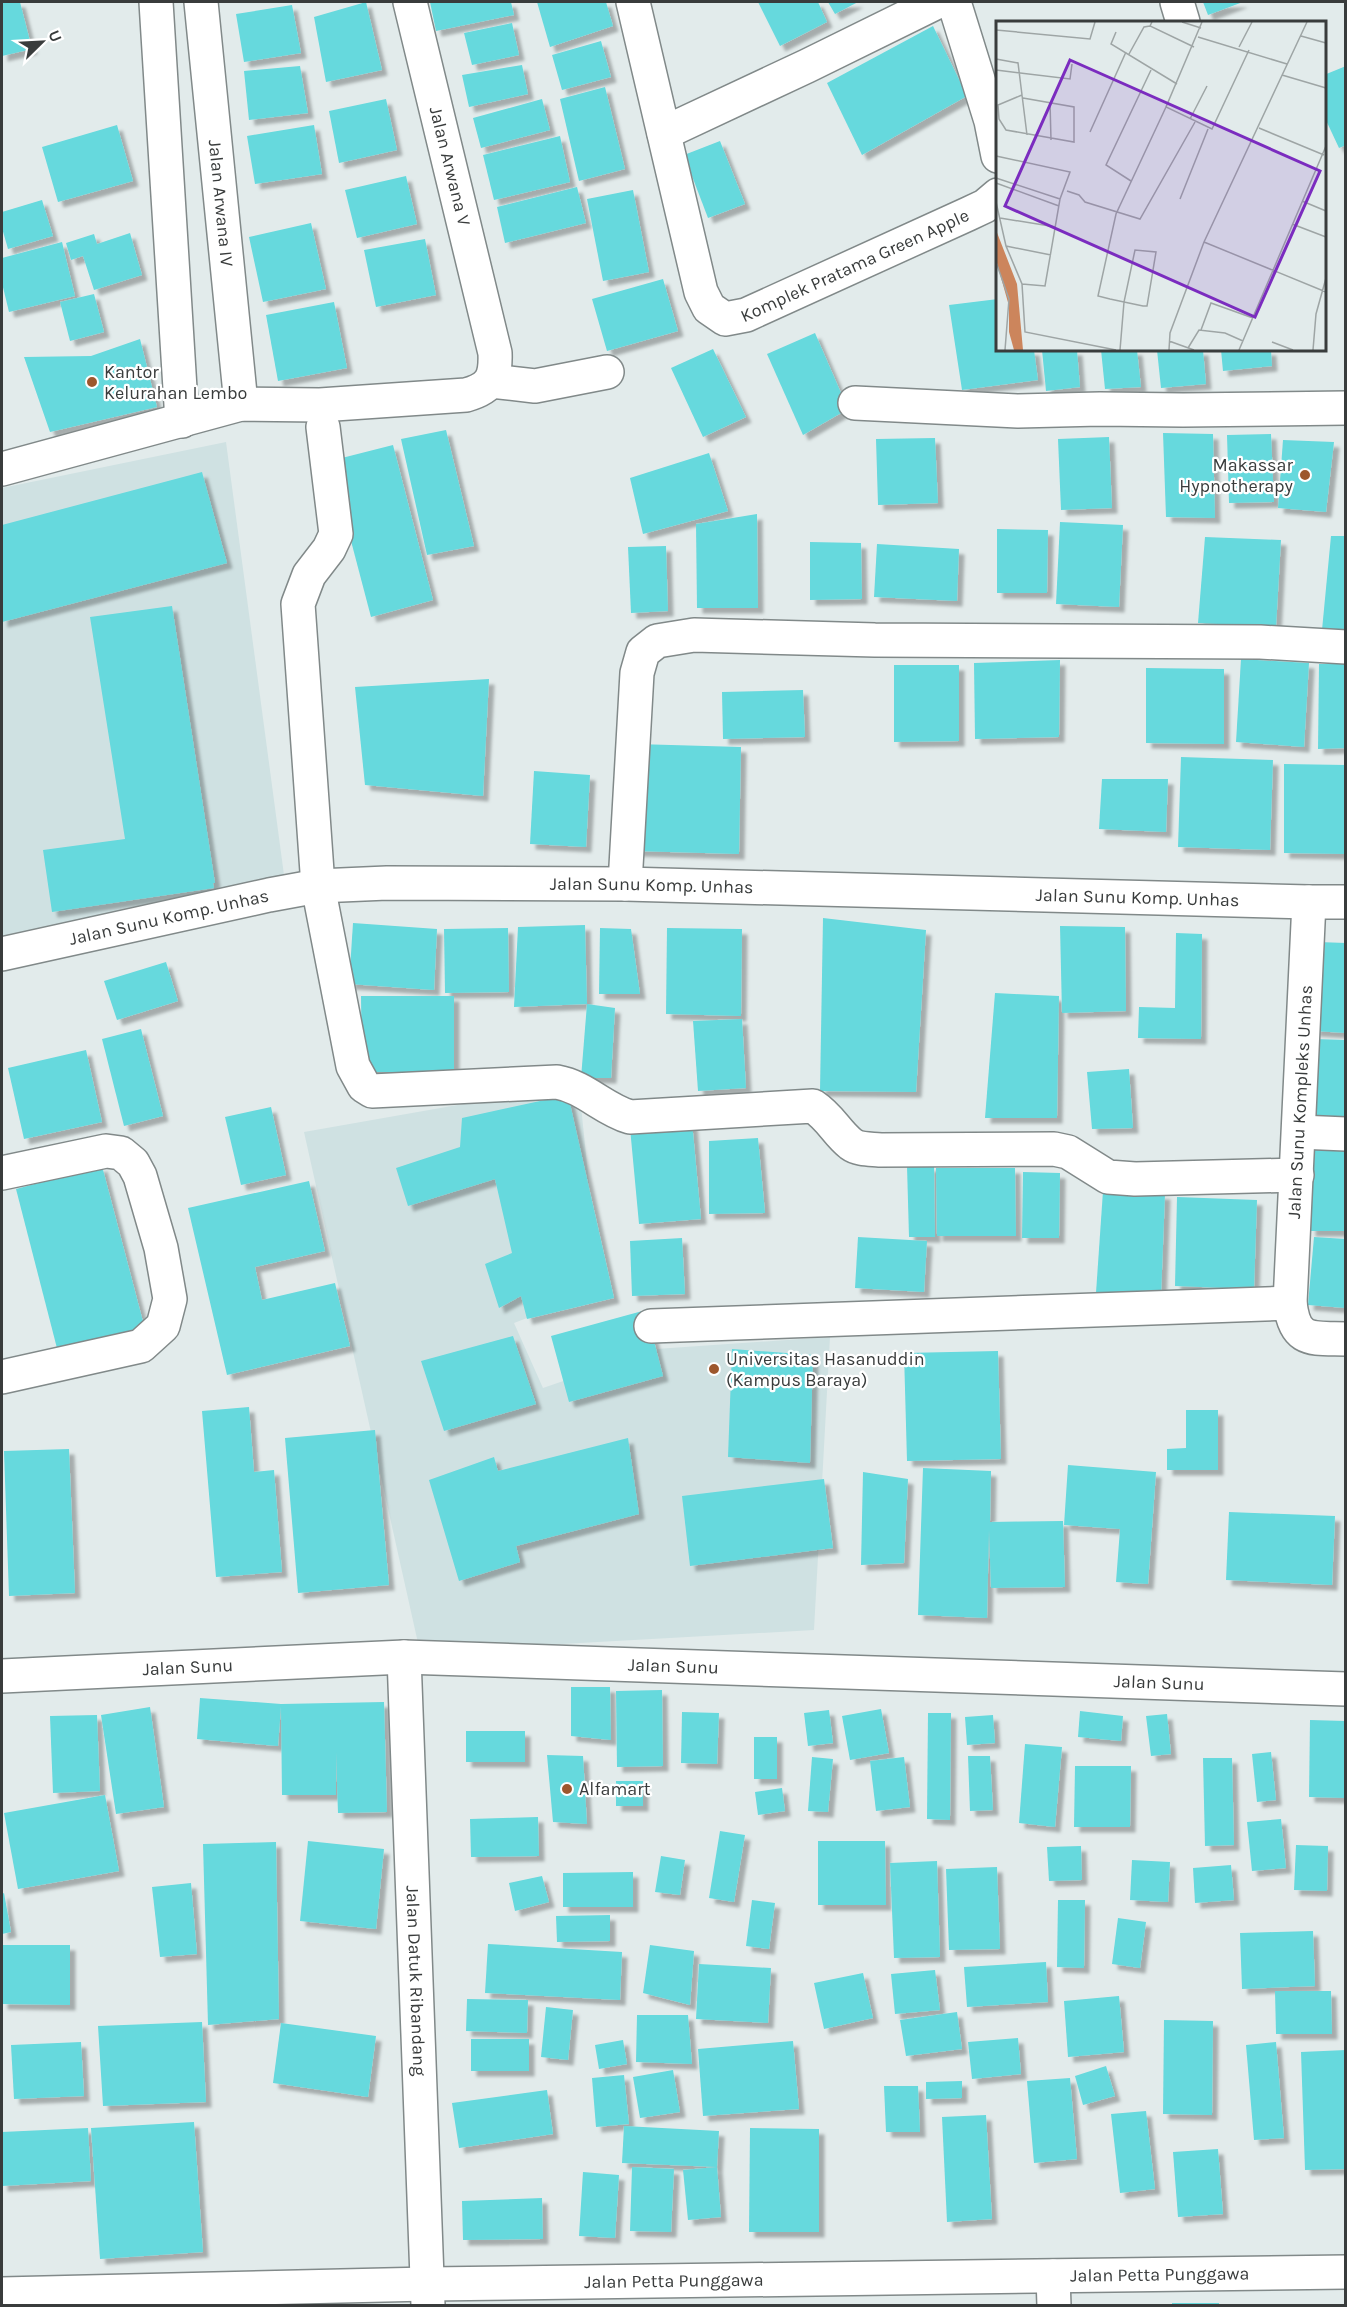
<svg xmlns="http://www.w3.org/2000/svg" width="1347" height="2307" font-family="Karla,sans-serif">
<defs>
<filter id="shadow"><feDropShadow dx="5.5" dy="5.5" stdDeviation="1.5" flood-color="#0004"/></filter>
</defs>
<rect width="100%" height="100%" fill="#e2ebeb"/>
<g fill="#cfe1e2">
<polygon points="226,442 284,875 2,938 2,488"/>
<polygon points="537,1091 581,1106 600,1290 514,1323 543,1388 656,1349 830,1337 814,1630 420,1652 304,1132"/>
</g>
<g fill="#66d9dd" filter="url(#shadow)">
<polygon points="2,2 20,2 32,49 2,56"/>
<polygon points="366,2 382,70 326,82 314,17"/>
<polygon points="430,2 511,2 514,15 436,31"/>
<polygon points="537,2 606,2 613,26 550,47"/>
<polygon points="758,2 818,2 827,22 780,46"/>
<polygon points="828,2 858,2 835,14"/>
<polygon points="1203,2 1243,2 1208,15"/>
<polygon points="292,5 301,53 244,62 236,14"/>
<polygon points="512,23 519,55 472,65 464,33"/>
<polygon points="933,26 967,96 862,155 827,83"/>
<polygon points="601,41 611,77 562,90 552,55"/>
<polygon points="522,65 528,94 469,107 462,75"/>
<polygon points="300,66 308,113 249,120 244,71"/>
<polygon points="1346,66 1346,145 1339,148 1324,116 1324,75"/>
<polygon points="605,87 625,169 579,181 560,99"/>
<polygon points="386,99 397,150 339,163 329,111"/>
<polygon points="542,99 550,130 481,148 473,118"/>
<polygon points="117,125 133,181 58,202 42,147"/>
<polygon points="314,125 322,174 255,184 247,136"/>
<polygon points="560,136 570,182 494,200 483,155"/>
<polygon points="720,141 745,204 708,218 684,155"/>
<polygon points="406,176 417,224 357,238 345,190"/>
<polygon points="577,187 586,223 505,243 497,207"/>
<polygon points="633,190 649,272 603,281 587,199"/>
<polygon points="42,200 53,236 8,249 2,228 2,212"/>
<polygon points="311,223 326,289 263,302 249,237"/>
<polygon points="130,233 142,275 94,290 83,256 71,260 66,243 94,234 97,244"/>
<polygon points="425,239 436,295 376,307 364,250"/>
<polygon points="62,242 75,296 9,312 2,283 2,258"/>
<polygon points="663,279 678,331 607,351 592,299"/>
<polygon points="94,294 104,332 70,341 60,302"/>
<polygon points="998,299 998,350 1034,350 1038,380 962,390 949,305"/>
<polygon points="334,302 347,368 278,381 266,315"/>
<polygon points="815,333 848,409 803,435 767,354"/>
<polygon points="140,339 157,407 50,432 24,357 91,356"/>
<polygon points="713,349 746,417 703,437 671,368"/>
<polygon points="1042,350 1077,350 1080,387 1046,391"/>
<polygon points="1101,350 1137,350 1141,387 1105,389"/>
<polygon points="1157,350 1203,350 1206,384 1161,388"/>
<polygon points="1221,350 1271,350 1272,366 1223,371"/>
<polygon points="446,430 474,546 427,555 401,439"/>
<polygon points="1163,433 1213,434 1215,518 1166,517"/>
<polygon points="1271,434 1274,502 1229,503 1227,435"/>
<polygon points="1109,437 1112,508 1061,510 1058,439"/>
<polygon points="935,438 938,503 878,505 876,439"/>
<polygon points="1283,440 1334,442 1326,512 1278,508"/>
<polygon points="393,445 433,600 371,617 330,461"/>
<polygon points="709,453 728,511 643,534 630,478"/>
<polygon points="202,472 227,563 2,622 2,525"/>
<polygon points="757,514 758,608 697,608 696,524"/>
<polygon points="1060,522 1123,525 1119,607 1056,604"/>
<polygon points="997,529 1048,530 1047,593 997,593"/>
<polygon points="1331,536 1346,536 1346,631 1322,630"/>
<polygon points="1205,537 1281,540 1276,627 1198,623"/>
<polygon points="810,542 861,543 862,599 810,600"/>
<polygon points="877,544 959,549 957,601 874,597"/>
<polygon points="666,546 668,611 631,613 628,547"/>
<polygon points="172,606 215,883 213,883 214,888 52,912 43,850 125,839 90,617"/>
<polygon points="1241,659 1309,663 1304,747 1236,742"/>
<polygon points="1060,660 1059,737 975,739 974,663"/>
<polygon points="1319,664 1346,664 1346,748 1318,749"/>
<polygon points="894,665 959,665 959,741 894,742"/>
<polygon points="1146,668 1224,669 1224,744 1146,743"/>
<polygon points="489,679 483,796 365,785 355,687"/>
<polygon points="803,690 805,737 723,739 722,692"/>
<polygon points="636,744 741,747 739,854 634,851"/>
<polygon points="1181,757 1273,760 1270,850 1178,847"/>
<polygon points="1284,764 1346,765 1346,854 1284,853"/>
<polygon points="534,771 590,775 586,847 530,844"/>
<polygon points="1102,779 1168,779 1166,832 1099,829"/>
<polygon points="823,918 926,930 916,1092 820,1091"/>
<polygon points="353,923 437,929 434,990 349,984"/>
<polygon points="585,925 587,1004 514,1007 518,927"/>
<polygon points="1060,926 1125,927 1126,1011 1062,1013"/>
<polygon points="508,928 509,992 445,993 444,929"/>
<polygon points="600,928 631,929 640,994 599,994"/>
<polygon points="667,928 742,929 741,1016 666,1014"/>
<polygon points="1176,933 1202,934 1201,1039 1138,1038 1139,1007 1175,1008"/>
<polygon points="1318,942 1346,943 1346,1033 1314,1031"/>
<polygon points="166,962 178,1001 117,1020 104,981"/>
<polygon points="995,993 1059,996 1057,1118 985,1118"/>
<polygon points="361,996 454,996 454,1072 362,1072"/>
<polygon points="587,1004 615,1008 611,1078 581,1078"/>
<polygon points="742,1019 746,1088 698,1091 693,1021"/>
<polygon points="141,1029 163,1116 124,1126 102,1039"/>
<polygon points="1315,1039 1346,1040 1346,1121 1312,1121"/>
<polygon points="86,1050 102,1122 24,1139 8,1068"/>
<polygon points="1129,1069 1133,1128 1092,1129 1087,1072"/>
<polygon points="568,1095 614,1298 527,1319 521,1296 499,1308 485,1264 512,1253 495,1179 408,1206 396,1168 460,1147 462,1118"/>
<polygon points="271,1107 286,1175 241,1185 225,1117"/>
<polygon points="692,1122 701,1219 639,1224 630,1128"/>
<polygon points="758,1138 765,1213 709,1214 709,1141"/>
<polygon points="1312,1147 1346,1147 1346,1231 1310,1231"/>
<polygon points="102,1166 146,1333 59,1356 16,1189"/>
<polygon points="907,1166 934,1166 935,1237 909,1237"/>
<polygon points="936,1168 1015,1168 1016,1236 937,1236"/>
<polygon points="1023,1172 1060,1173 1059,1238 1022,1238"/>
<polygon points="309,1181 325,1251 255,1267 262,1300 335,1283 350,1346 227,1375 188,1208"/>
<polygon points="1103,1191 1165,1194 1161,1296 1096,1293"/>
<polygon points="1177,1197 1257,1200 1254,1289 1175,1286"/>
<polygon points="858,1237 927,1241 924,1292 855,1288"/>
<polygon points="1314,1237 1346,1239 1346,1308 1308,1305"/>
<polygon points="682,1238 685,1294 632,1296 630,1241"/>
<polygon points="646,1310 663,1376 569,1402 551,1336"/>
<polygon points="513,1336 536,1404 444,1431 421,1361"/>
<polygon points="732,1349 813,1355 810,1463 728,1457"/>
<polygon points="998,1351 1001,1459 907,1461 904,1353"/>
<polygon points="249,1407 254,1472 274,1470 282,1572 216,1577 202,1411"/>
<polygon points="1186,1410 1218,1410 1218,1470 1167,1470 1167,1449 1186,1448"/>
<polygon points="375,1430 389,1585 298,1593 285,1438"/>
<polygon points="628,1438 639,1514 516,1546 520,1562 459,1581 429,1480 494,1457 498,1471"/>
<polygon points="69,1449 75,1593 9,1596 4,1451"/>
<polygon points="1068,1465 1156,1472 1148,1584 1116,1582 1120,1529 1064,1525"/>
<polygon points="923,1468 991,1471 990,1522 1063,1521 1065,1587 991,1588 989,1530 987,1618 918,1615"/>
<polygon points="863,1472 908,1479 904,1563 861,1565"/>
<polygon points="824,1479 833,1548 690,1566 682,1496"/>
<polygon points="1229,1512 1335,1516 1332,1585 1226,1580"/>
<polygon points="571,1687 610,1687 611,1740 571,1736"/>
<polygon points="662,1690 663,1766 617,1767 616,1691"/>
<polygon points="200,1698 281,1704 384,1702 387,1812 338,1813 336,1752 336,1795 282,1795 281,1707 278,1746 197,1739"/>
<polygon points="150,1707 164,1807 116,1814 101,1715"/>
<polygon points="881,1709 889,1753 850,1760 842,1716"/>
<polygon points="829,1710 833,1743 808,1746 804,1713"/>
<polygon points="1080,1711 1123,1716 1121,1741 1078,1737"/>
<polygon points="682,1712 719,1713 717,1764 681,1763"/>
<polygon points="928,1713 951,1713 950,1820 927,1819"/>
<polygon points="1167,1714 1171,1754 1151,1756 1146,1716"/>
<polygon points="97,1715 100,1791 53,1793 50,1716"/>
<polygon points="993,1715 995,1743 967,1745 965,1717"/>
<polygon points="1310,1720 1346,1721 1346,1798 1309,1797"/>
<rect x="466" y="1731" width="59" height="31"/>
<rect x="754" y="1737" width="23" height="42"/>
<polygon points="1025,1744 1062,1747 1055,1827 1019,1823"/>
<polygon points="1271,1752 1276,1800 1257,1802 1252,1754"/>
<polygon points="547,1755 583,1756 587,1824 553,1822"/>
<polygon points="968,1756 990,1756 993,1810 970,1811"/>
<polygon points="812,1757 833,1759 828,1812 808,1811"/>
<polygon points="904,1757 910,1807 876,1811 870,1761"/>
<polygon points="1203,1758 1232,1758 1234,1845 1205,1846"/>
<polygon points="1075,1766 1131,1766 1130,1827 1074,1827"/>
<rect x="616" y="1781" width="27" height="25"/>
<polygon points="782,1788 785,1811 758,1815 755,1792"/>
<polygon points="105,1795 119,1871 18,1889 4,1813"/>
<polygon points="538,1817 539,1856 471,1857 470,1819"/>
<polygon points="1281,1819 1286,1868 1252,1871 1247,1822"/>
<polygon points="720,1831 745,1835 734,1902 709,1898"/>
<polygon points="308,1841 384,1849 376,1929 300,1921"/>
<polygon points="818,1841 885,1841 886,1905 818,1905"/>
<polygon points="276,1842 279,2019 208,2025 203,1844"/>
<polygon points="1296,1845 1328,1846 1327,1891 1294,1890"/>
<polygon points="1081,1846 1082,1880 1049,1881 1047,1847"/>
<polygon points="661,1856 685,1860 680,1895 655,1892"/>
<polygon points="1132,1860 1170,1862 1168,1902 1130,1900"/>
<polygon points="937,1861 940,1957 894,1958 890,1863"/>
<polygon points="1231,1865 1234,1900 1195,1903 1193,1868"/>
<polygon points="997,1867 1000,1949 949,1950 946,1869"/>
<polygon points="633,1872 633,1907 563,1907 563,1873"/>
<polygon points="542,1876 549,1902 515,1911 509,1883"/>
<polygon points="191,1883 197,1954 160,1957 152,1887"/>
<polygon points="4,1893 11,1932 2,1934 2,1894"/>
<polygon points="752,1900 775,1903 769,1949 746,1946"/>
<polygon points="1058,1900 1085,1900 1084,1968 1057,1967"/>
<polygon points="610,1915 610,1941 557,1942 556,1916"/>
<polygon points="1118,1918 1146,1922 1140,1968 1112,1964"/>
<polygon points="1313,1931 1315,1986 1242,1989 1240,1933"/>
<polygon points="488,1944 622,1952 620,2000 485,1993"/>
<polygon points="2,1945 70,1945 70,2005 2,2004"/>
<polygon points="650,1945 694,1951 690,2005 643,1993"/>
<polygon points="1046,1962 1048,2002 967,2007 964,1967"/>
<polygon points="699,1964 771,1968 768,2023 696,2019"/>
<polygon points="935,1970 940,2010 895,2014 891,1974"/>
<polygon points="863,1973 873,2018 824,2029 814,1983"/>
<polygon points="1275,1991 1331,1991 1332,2034 1276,2034"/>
<polygon points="1119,1996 1124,2052 1068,2057 1064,2001"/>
<polygon points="467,1999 528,2000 527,2033 466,2031"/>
<polygon points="546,2007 573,2010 568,2060 541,2057"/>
<polygon points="957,2012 962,2049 906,2056 900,2020"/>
<polygon points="637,2015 688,2015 692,2064 636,2062"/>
<polygon points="1164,2020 1213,2021 1212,2115 1163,2114"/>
<polygon points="202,2022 206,2102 103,2106 98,2026"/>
<polygon points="281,2023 376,2036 368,2097 273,2083"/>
<polygon points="1018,2038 1021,2074 972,2079 968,2042"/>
<rect x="471" y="2039" width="58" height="32"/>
<polygon points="623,2040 627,2064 599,2069 595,2045"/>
<polygon points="793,2041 799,2109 703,2116 698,2049"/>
<polygon points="81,2042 84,2096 14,2099 11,2045"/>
<polygon points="1276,2042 1284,2138 1254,2140 1246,2045"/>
<polygon points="1346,2050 1346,2169 1305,2170 1301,2052"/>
<polygon points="1106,2066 1115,2096 1083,2105 1075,2076"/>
<polygon points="673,2070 680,2112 640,2118 633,2077"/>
<polygon points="624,2075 629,2124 596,2127 592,2078"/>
<polygon points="1070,2078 1077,2159 1034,2163 1027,2081"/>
<polygon points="962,2081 962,2098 926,2099 926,2082"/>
<polygon points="884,2086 918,2086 920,2132 886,2132"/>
<polygon points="547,2090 553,2134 459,2148 452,2103"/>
<polygon points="1146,2111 1155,2189 1120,2193 1111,2114"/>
<polygon points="986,2115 992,2219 947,2222 942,2117"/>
<polygon points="194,2122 203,2252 100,2259 91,2128"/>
<polygon points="624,2126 719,2131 717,2167 622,2163"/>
<polygon points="88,2128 91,2181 2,2186 2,2132"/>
<polygon points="750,2128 819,2129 819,2232 749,2232"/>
<polygon points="1218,2149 1223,2214 1178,2217 1173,2152"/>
<polygon points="632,2167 674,2169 671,2232 630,2231"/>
<polygon points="717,2167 721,2217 688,2220 683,2170"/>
<polygon points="583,2172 619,2175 615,2238 579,2236"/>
<polygon points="542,2198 543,2239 463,2240 462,2201"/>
<rect x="1172" y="2303" width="47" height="3"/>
</g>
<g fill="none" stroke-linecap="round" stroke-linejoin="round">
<defs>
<g id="minor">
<polyline points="156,2 182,421"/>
<path id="s1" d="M201,2L241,404"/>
<path id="s2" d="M633,2L701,292L709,308L725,319L746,315L968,214L985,206L998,195"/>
<polyline points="954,2 991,121 998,156"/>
<polyline points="1177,2 1183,22"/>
<polyline points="664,133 807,66 937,2"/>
<polyline points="491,381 535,386 607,372"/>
<polyline points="855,403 1018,411 1100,409 1183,410 1346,408"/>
<path d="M323,427L336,534L329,549L309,575L298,604L318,886L353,1066L364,1086L372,1091L557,1082C585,1087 603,1109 630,1117L813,1106C831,1118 836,1132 851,1144C859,1150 871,1149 880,1150L1054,1149L1068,1152L1108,1177L1135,1179L1297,1175"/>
<path d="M2,469L241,404L320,405L466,395C491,388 496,378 495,353L410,2"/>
<polyline points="625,884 637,673 643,652 657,641 694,635 875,640 1260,642 1346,647"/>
<path d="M1346,902H1309L1290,1303C1295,1343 1311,1338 1346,1339"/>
<path id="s3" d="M2,954L269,895L318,886L387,883L625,884L1309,902"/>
<polyline points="1299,1132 1346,1134"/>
<polyline points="2,1173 106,1151 121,1153 133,1163 140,1176 161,1248 170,1299 163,1326 141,1346 2,1377"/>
<polyline points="651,1326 1290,1303"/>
<path id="s4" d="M404,1657L428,2305"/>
<polyline points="1053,2276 1054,2306"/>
<path id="s5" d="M2,2294L428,2284L1346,2272"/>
</g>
<g id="secondary">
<path id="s6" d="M2,1676L404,1657L1346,1689"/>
</g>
</defs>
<use href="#minor" stroke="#818989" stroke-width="36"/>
<use href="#secondary" stroke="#818989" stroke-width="36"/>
<use href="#minor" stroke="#fff" stroke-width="33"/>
<use href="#secondary" stroke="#fff" stroke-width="33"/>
</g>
<g fill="#9d572d" stroke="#fff" stroke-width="2">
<circle cx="92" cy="382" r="6"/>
<circle cx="1305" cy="475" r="6"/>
<circle cx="714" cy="1369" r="6"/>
<circle cx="567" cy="1789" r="6"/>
</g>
<g text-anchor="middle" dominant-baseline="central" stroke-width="4.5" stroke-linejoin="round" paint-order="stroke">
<g font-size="18" fill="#393c3c" stroke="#fff">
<text transform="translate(450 166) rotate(76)">Jalan Arwana V</text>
<text stroke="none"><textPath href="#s1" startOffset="202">Jalan Arwana IV</textPath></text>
<text stroke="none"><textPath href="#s2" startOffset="476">Komplek Pratama Green Apple</textPath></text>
<text stroke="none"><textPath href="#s3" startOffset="657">Jalan Sunu Komp. Unhas</textPath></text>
<text stroke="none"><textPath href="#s3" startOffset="1143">Jalan Sunu Komp. Unhas</textPath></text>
<text stroke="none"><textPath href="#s3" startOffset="171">Jalan Sunu Komp. Unhas</textPath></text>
<text transform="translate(1300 1102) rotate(-87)">Jalan Sunu Kompleks Unhas</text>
<text stroke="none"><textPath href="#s6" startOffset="672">Jalan Sunu</textPath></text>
<text stroke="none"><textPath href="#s6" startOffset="186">Jalan Sunu</textPath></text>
<text stroke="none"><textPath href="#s6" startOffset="1158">Jalan Sunu</textPath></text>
<text stroke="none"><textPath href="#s4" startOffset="324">Jalan Datuk Ribandang</textPath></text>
<text stroke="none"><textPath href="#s5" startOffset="1158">Jalan Petta Punggawa</textPath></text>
<text stroke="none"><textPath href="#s5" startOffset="672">Jalan Petta Punggawa</textPath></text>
</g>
<g font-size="18" fill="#393c3c" stroke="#fff" text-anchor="start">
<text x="104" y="372">Kantor<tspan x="104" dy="21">Kelurahan Lembo</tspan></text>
<text x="1293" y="465" text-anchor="end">Makassar<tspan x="1293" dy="21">Hypnotherapy</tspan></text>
<text x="726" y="1359">Universitas Hasanuddin<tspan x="726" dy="21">(Kampus Baraya)</tspan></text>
<text x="579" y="1789">Alfamart</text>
</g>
</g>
<g transform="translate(996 21)">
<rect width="330" height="330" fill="#e2ebeb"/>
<path d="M0,209L21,263L27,329H18L13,311V285L0,239Z" fill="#cc855c"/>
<path fill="none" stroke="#9ea5a5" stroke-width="1.5" d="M156,1L154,5L198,26M186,1L205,7M206,1L170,86L216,108L253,29M0,9L94,18L99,1M120,11L115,23L181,63M305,15L330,22M202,16L291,43M243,26L256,1M133,33L148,6L154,5M0,38L22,42L26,74L2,84L3,98L10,109L78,121V86L27,77M0,49L74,58L76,43M286,54L330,67M26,74L31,114M54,81L55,119M194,98L211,65M263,107L328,134M94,111L130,31M0,135L74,151L64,178L49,265L26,263M0,157L64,178M135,160L110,144L155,49M0,162L63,185M71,170L83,174L89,181L144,198L199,101M184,178L212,108M306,180L330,190M0,181L10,225L26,263L29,311L120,329M4,197L60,206M296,203L330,216M208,221L330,271M10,225L55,234M0,241L13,278L9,329M205,309L215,282L257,297M173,320L198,329M276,321L297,329M192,327L203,309L229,312L247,320M124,329L128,281L139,229L160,231L151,285H147L128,281L114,278L102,275L120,193L170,86M173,329L174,312L208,221L311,1M243,329L330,125M317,329L320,293L330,257"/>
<path fill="#7b2cbf" fill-opacity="0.15" stroke="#7b2cbf" stroke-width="3" d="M74,39L324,150L259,296L9,185Z"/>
<rect width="330" height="330" fill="none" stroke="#393c3c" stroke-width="3"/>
</g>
<rect width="1347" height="2307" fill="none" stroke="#393c3c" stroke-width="6"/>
<g transform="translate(42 42) rotate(66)" stroke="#ffffff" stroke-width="4.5" paint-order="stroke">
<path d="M0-4.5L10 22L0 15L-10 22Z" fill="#393c3c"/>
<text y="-9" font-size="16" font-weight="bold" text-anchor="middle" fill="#393c3c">U</text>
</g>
</svg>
